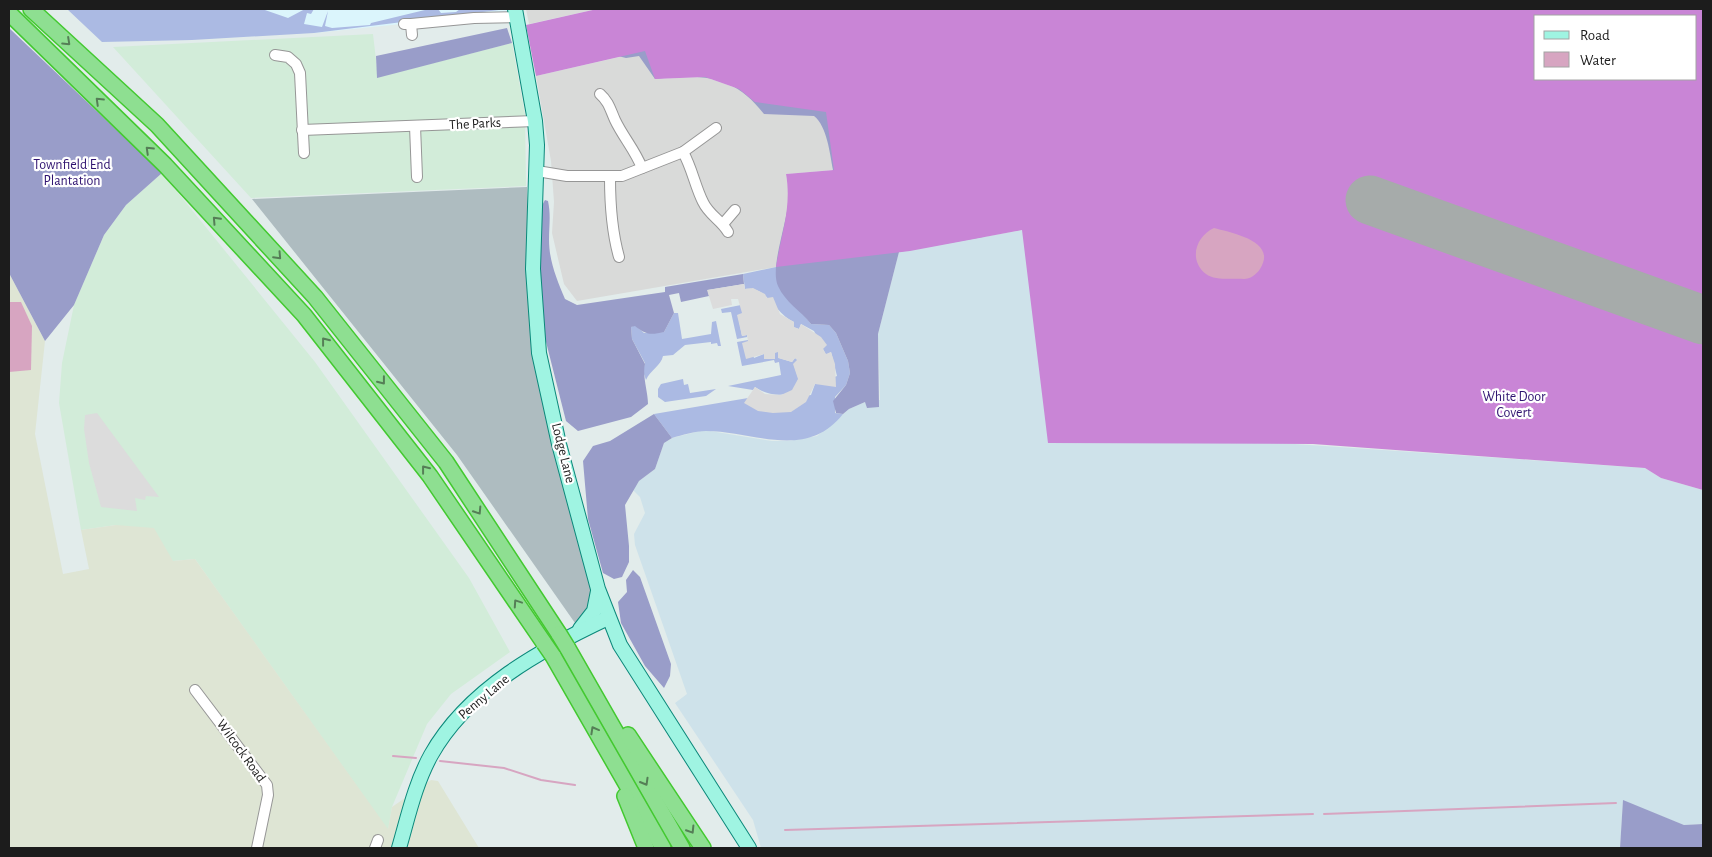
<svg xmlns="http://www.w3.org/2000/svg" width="1712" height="857" font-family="'Alegreya Sans',sans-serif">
<rect width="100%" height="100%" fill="#e2eceb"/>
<g fill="#d9dad9">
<polygon points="526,9 597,9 529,24"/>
<polygon points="646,51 656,79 705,77 739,89 755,102 826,111 834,170 786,174 789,192 788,210 776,267 577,301 564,284 552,233 554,202 551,161 536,76"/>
</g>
<g fill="#d2ecd9">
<polygon points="373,34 378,77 512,43 525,114 526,186 251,198 113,47"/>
<polygon points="162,173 315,362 469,578 510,652 451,694 427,724 392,807 388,830 195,559 173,561 116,525 81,530 59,403 62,363 74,305 104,235 126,205"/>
</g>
<polygon fill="#dee5d4" points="9,273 45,341 35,434 63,574 89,569 81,530 116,525 154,528 173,561 195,559 388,829 392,807 431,780 438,781 479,848 9,848"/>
<polygon fill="#dbf5fc" points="188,9 507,9 508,13 314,33"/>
<polygon fill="#aebcc0" points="527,187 527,280 593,591 587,610 575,623 457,455 252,199"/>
<polygon fill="#cee2ea" points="1022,230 1280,443 1645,468 1661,478 1703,490 1703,824 1684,825 1623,801 1620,848 761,848 753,820 675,703 687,694 635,545 634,534 645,513 640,497 633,490 639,481 655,469 664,443 672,438 704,430 772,441 788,441 817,436 849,409 865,402 880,400 878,334 899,252"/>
<g fill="#abbae3">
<polygon points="67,9 262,9 288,18 305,9 314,9 311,14 307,13 304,24 322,27 328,11 325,26 332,28 370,25 371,23 429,9 438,9 441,13 456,12 460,9 507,9 314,33 192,40 102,42"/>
<path d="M776,267C776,297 795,302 811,324L829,325L836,333L848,361L850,373L846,385L835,397V413L843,414C806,461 754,431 706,431C695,431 682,435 672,438L654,414L748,398L745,403L811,395L815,384L837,376L831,352L826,355L814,331L801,324L799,329L793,327L794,322C775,314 768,286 745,289L743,274Z"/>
<polygon points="741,305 743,314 738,315 742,336 747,335 747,337 737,339 731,312 722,313 721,309"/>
<path d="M674,313H678L682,339L711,334L712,322L716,321L721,346H718L717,343L711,344V342L685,345L673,355L663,356C661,366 650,370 646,380L643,371L645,363L632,339L631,327L635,325L644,333L664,332Z"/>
<path d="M748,340L754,358L764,354L775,359V352H778L779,358L792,362L795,358L798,360C796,368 799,373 798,380C794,401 768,396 755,387L753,390L728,386L781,375L779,362L775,363L774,360L742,366L737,342Z"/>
<polygon points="683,379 684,385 688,384 690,393 716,389 706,396 665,402 658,397 658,389 661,384"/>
</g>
<g fill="#999dc9">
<path d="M757,18L983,237L899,252L878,334L879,407L867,408L865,402L849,409L843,414L836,413L833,401L846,385L850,373L848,361L836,333L829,325L811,324C801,311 785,302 778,286C769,266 790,217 789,192L830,174L833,170C830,154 827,126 814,116L764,114C733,74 703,74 655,79L639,56L626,58L618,56Z"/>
<polygon points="9,28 162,173 126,205 104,235 74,305 45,341 9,273"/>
<polygon points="507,28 512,43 377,78 376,56"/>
<path d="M545,200L548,201C551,215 549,226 549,240C549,261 557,280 565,299L577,305L665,292V287L743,274L744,284L708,290L709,296L681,302L679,293L669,295L674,313L664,332C651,335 646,335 635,326L631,327L632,339L645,364C642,375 648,392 648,404L631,417L578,431L566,421L540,318L537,215Z"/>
<polygon points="654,414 672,438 664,443 655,469 639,481 625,505 629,546 629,562 622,577 614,579 603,573 588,519 583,461 593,446 610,441"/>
<polygon points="633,570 640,577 671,664 670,676 664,688 645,666 621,623 618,602 627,592 626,580"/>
<polygon points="1623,800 1684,825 1703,824 1703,848 1620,848"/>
</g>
<path fill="#c985d6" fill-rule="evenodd" d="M597,9H1703V490L1661,478L1645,468L1313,444L1048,443L1022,230L910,251L776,267C781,235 792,207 786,174L834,170L826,112L755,102L739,89L705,77L655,79L645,51L536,76L526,25ZM1536,16H1696V79H1536Z"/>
<g fill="#dcdcdc">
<polygon points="744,284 745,289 753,288 765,294 767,298 773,297 780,314 794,322 794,327 799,329 801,324 821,337 827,345 823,349 826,354 831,352 835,364 836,387 815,384 806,402 791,412 773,413 758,411 744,403 755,387 765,394 781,395 792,390 798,379 793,364 797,360 795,358 792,362 778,358 778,352 775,353 775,359 764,359 764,354 746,359 742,343 748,341 747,335 742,336 737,315 742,313 738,299 731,299 732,305 713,309 707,290"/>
<polygon points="97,413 159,497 146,496 145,500 135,498 137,511 101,507 89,463 84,429 85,415"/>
</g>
<g fill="#d7a5c1">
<path d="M1214,228C1232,233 1278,241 1260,269C1256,275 1250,279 1244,279C1233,278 1215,281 1206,274C1188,260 1196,236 1214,228Z"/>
<polygon points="9,302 21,302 32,326 31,370 9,372"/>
</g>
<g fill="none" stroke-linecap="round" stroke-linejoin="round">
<g stroke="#d7a5c1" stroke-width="2">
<polyline points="393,756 416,758"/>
<polyline points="440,761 504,768 541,780 575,785"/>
<polyline points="1324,814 1616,803"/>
<polyline points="785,830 1313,814"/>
</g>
<polyline stroke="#a6abaa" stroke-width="49" points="1370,200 1703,320"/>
<defs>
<g id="minor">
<polyline points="404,24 411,24 412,35"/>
<polyline points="411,24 474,18 516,17"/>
<polyline points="275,55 288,57 296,64 300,73 304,153"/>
<path d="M600,94C609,102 610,109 615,120C623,137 635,150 642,168"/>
<polyline points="415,126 417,177"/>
<polyline points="302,130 535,121"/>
<path d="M683,152C692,168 695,186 703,202C709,215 721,220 728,232"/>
<polyline points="537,171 567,176 622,176 683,152 716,128"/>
<path d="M610,178C610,205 612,232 619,257"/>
<polyline points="723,224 735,210"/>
<polyline points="195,690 267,785 268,795 257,848"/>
<polyline points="375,848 378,840"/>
</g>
<g id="major">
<polyline points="515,9 535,121 537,145 533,269 539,353 559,444 598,589 620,645 749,848"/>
<polyline points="580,629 594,611 598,591"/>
<path d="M399,848C408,817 415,784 431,755C468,689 542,649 608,618"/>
</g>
<g id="highway">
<polyline points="31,9 157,125 315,297 446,462 559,634"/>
<polyline points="9,13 165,165 304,315 430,476 544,643"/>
<polyline points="567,647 682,848"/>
<polyline points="553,656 663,848"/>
<polyline points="628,735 703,848"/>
<polyline points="625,796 646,848"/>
</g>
</defs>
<use href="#minor" stroke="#969696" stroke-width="12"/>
<use href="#major" stroke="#0b887a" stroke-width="16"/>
<use href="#highway" stroke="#43c930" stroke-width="18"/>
<use href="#minor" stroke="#fff" stroke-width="10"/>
<use href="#major" stroke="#9ff4e2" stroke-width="14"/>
<use href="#highway" stroke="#8edf91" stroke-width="15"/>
<defs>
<g id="highway-bridge">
<polyline points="559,634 567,647"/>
<polyline points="544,643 553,656"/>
</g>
</defs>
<use href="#highway-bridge" stroke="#43c930" stroke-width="18" stroke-linecap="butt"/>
<use href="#highway-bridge" stroke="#8edf91" stroke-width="15"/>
</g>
<defs><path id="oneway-chevron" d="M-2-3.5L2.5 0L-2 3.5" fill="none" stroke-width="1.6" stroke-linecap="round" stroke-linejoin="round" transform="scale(1.25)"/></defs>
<g stroke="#557e56">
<use href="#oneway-chevron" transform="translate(67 42) rotate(43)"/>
<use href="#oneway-chevron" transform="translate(99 101) rotate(-136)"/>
<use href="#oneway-chevron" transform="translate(149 150) rotate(-136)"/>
<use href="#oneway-chevron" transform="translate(216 220) rotate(-133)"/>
<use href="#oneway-chevron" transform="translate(278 256) rotate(47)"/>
<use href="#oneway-chevron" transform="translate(325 341) rotate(-128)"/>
<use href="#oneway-chevron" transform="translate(382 381) rotate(52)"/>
<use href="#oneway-chevron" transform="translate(425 469) rotate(-128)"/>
<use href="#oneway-chevron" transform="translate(478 511) rotate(57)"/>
<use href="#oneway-chevron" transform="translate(517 603) rotate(-124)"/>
<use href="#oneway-chevron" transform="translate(594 730) rotate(-119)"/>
<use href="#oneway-chevron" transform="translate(645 782) rotate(60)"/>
<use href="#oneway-chevron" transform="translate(691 830) rotate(58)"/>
</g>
<g text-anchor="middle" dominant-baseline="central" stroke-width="4.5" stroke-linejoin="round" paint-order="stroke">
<g font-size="14" fill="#1c1c1c" stroke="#fff">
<text transform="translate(475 124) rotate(-3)">The Parks</text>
<text transform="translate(563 453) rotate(76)">Lodge Lane</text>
<text transform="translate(484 697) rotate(-40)">Penny Lane</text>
<text transform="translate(241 751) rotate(54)">Wilcock Road</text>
</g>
<g font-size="14" fill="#2f1370" stroke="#fff">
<text x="72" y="165">Townfield End<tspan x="72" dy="16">Plantation</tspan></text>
<text x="1514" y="397">White Door<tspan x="1514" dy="16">Covert</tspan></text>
</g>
</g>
<rect width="1712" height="857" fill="none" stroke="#1c1c1c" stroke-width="20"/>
<rect x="1534" y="15" width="162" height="65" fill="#ffffff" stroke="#a4a4a4"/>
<rect x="1544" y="31" width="25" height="8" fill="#9ff4e2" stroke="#a4a4a4"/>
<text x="1580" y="40" font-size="15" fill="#1c1c1c">Road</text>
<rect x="1544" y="52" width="25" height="15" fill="#d7a5c1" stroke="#a4a4a4"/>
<text x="1580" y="65" font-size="15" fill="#1c1c1c">Water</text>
</svg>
